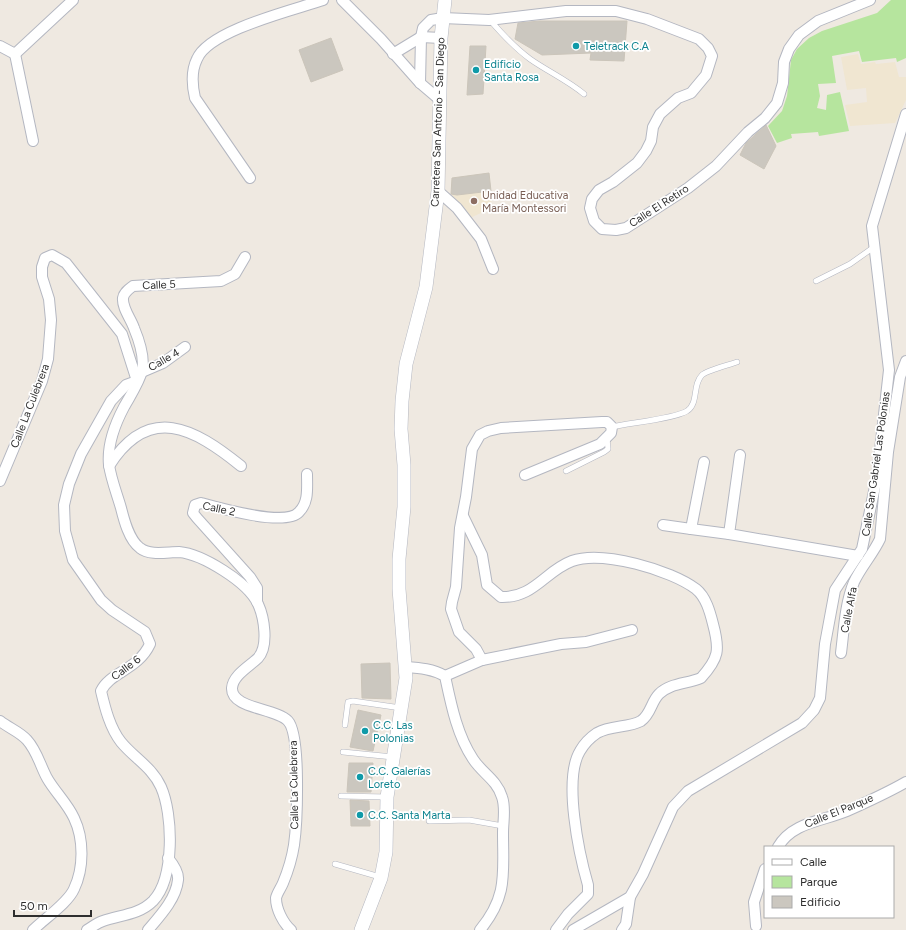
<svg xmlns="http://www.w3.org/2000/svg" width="906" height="930" font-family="Figtree,sans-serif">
<rect width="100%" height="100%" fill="#efe9e1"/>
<g fill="#f0e6d1">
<polygon points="858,54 861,64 875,62 876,64 895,62 899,77 906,77 906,100 895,123 850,126 845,105 867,102 866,88 847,90 841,57"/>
<polygon points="489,173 492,208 470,218 451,194 452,178"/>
</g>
<polygon fill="#b6e59e" points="891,0 906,0 906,58 897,62 896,58 862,62 859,51 832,56 836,83 818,84 820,96 817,108 826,110 827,95 840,92 849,131 819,136 818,132 791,134 792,138 777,143 768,126 782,111 787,96 791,60 797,49 809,38 822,31 877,13"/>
<g fill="#cbc7bf" stroke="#cbc5ba">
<polygon points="540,21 627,21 624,61 590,60 591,53 542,55 515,39 518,23"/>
<polygon points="331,38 343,70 311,82 299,50"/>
<polygon points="470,46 486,46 483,94 467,95"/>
<polygon points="766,125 776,146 764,169 740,155 746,143"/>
<polygon points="489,173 491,191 457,195 451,194 452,178"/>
<polygon points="390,663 391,699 362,698 361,664"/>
<polygon points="358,710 381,715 373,751 350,747"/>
<polygon points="349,763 373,763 371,792 347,792"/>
<polygon points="350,800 369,801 370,826 351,826"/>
</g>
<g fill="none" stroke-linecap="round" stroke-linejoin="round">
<defs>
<g id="service">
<path d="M490,20C502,34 515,48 530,59C547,71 567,80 584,94"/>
<polyline points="816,281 850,264 874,247"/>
<path d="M612,427C628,423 674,419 687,411C699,403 692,385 702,375C708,370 729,365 737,362"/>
<polyline points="566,471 604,452 608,449 607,438"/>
<polyline points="345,725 348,702 353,701 401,708"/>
<polyline points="343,752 393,757"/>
<polyline points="341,796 386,797"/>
<polyline points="429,821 469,820 503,826"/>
<polyline points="335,864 380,877"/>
</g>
<g id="minor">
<polyline points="342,0 381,39 420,83 440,100"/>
<polyline points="0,46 15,54 73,0"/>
<polyline points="15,54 33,141"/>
<polyline points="393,54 421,37 441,38"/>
<polyline points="420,83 421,37 423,28 431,20 443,18 489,20 566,11 616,11 647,19 699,39 708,48 712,56 706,75 691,93 678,98 660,114 653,127 651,141 646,151 637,163 613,182 599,190 592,199 590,208 594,221 602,229 616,230 626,228 688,188 716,166 748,132 765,118 777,103 783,83 784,62 789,49 799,35 818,21 870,0"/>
<path d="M250,178L195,98C192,85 191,71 197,59C209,30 294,10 323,0"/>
<polyline points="438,191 457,208 481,239 493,269"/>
<path d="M245,257L235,274L221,281L133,286C129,289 124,292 123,298C122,308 131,319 134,328C139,340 145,358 142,371C139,383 130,396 124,407C115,424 107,445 109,465C111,479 117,494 121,508C124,520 129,540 140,548C150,556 167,552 179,552C202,554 248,582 258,604C264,617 269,646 258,658C250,666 233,675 232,688C231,709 276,708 288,721C301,735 297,824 294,845C292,858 288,871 283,883C281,888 277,893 276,898C276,909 283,923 291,930"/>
<polyline points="142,372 163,363 185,347"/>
<polyline points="740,455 729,534 858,556"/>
<polyline points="704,462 691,529 729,534"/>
<path d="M109,466C149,403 194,428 241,466"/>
<polyline points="0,481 42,381 48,359 51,320 49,299 42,277 42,267 45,258 52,255 66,263 122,334 137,381"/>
<path d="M463,516L482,555L487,585L501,597C534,598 545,571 572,561C602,550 671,570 696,589C706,597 710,612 713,624C720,650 719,658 701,678C687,684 670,683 659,694C651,702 651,714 641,721C628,728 611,725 597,733C591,737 584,744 580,751C563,779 579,854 588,885V894L568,914L556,930"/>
<polyline points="663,525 691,529"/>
<path d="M257,602V588L250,577L197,518L193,513L195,505L201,503C219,508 286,527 299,512C309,502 307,488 307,474"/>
<path d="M841,653C844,629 845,604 854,582C861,567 873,554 880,539L888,452L900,377L906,361"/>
<polyline points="482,660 476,649 459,632 451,609 452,602 456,587 460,528 466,497 472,449 480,435 488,431 501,428 602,422 607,422 612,427 611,433 600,444 525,475"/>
<path d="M406,667C420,668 433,669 445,676C451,704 457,735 473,759C482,773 497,780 502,797C506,808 503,821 503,833C503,874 508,896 480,930"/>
<polyline points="445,676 482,660 561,644 586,642 632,630"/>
<path d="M0,721C9,728 20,732 27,740C37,751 40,765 47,778C55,792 67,803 74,818C84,839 84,868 74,889C68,903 44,919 33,930"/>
<path d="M778,847C792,822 824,821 847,811C867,802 887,793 906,782"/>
<polyline points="756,926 754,902 765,869"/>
<path d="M87,930C92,927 97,923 103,921C120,915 139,915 153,901C175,878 173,814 161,787C152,767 134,758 121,742C110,728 105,708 101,691C110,672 138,670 150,644L145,632L112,610L101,600L73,560L65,531L64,505L69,484L81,454L111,401L126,385L137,381"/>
<path d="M148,930C160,916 176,899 178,880C179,872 173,864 168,858"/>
<polyline points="573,930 630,897 643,874 673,807 688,791 802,723 814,710 820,698 825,644 835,590 862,549 877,477 889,370 872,226 906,114"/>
<polyline points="622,930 626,924 630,897"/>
</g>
<polyline id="tertiary" points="361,930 381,878 386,852 387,797 406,678 399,589 399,559 404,507 404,465 401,429 402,401 406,364 426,287 438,191 441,38 445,0"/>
</defs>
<use href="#service" stroke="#b4b7c1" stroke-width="6"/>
<use href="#minor" stroke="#b4b7c1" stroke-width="12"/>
<use href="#tertiary" stroke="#b4b7c1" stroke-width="14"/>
<use href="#service" stroke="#fff" stroke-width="5"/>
<use href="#minor" stroke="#fff" stroke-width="10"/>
<use href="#tertiary" stroke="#fff" stroke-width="13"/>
</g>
<g fill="#0f9aa8" stroke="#fff" stroke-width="1.5">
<circle cx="576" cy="46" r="4"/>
<circle cx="476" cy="70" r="4"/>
<circle cx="365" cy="731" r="4"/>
<circle cx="360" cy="777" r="4"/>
<circle cx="360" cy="815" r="4"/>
</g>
<circle fill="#8d6e63" stroke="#fff" stroke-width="1.5" cx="474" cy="201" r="4"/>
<g text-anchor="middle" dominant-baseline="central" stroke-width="3.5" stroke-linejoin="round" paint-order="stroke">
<g font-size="11" fill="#0d838f" stroke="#fff" text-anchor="start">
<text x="584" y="46">Teletrack C.A</text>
<text x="484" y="64">Edificio<tspan x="484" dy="13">Santa Rosa</tspan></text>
<text x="373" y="725">C.C. Las<tspan x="373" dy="13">Polonias</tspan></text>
<text x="368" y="771">C.C. Galerías<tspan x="368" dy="13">Loreto</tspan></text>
<text x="368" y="815">C.C. Santa Marta</text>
</g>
<g font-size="11" fill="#2e2e2e" stroke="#fff">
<text transform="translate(438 122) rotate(-88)">Carretera San Antonio - San Diego</text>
<text transform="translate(659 206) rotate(-33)">Calle El Retiro</text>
<text transform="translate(159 285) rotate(-3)">Calle 5</text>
<text transform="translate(164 360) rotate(-30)">Calle 4</text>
<text transform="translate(30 406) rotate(-69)">Calle La Culebrera</text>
<text transform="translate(876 464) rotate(-82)">Calle San Gabriel Las Polonias</text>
<text transform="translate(219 509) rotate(12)">Calle 2</text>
<text transform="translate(849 610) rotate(-79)">Calle Alfa</text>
<text transform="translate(126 668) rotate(-37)">Calle 6</text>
<text transform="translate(294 785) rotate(-91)">Calle La Culebrera</text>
<text transform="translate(839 811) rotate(-22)">Calle El Parque</text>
</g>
<g font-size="11" fill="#785e54" stroke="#fff" text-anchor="start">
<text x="482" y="195">Unidad Educativa<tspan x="482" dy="13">María Montessori</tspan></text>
</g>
</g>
<rect x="764" y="846" width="130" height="72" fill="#ffffff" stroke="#ababab"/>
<rect x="772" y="859" width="20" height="6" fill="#ffffff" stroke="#ababab"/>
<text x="800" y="866" font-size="12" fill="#2e2e2e">Calle</text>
<rect x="772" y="876" width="20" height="12" fill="#b6e59e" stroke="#ababab"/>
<text x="800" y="886" font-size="12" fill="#2e2e2e">Parque</text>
<rect x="772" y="896" width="20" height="12" fill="#cbc7bf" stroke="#ababab"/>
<text x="800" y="906" font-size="12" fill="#2e2e2e">Edificio</text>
<path d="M14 910v6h77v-6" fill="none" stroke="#2e2e2e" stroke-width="2"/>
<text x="20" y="910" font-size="12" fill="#2e2e2e" stroke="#ffffff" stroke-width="3" paint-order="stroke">50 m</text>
</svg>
